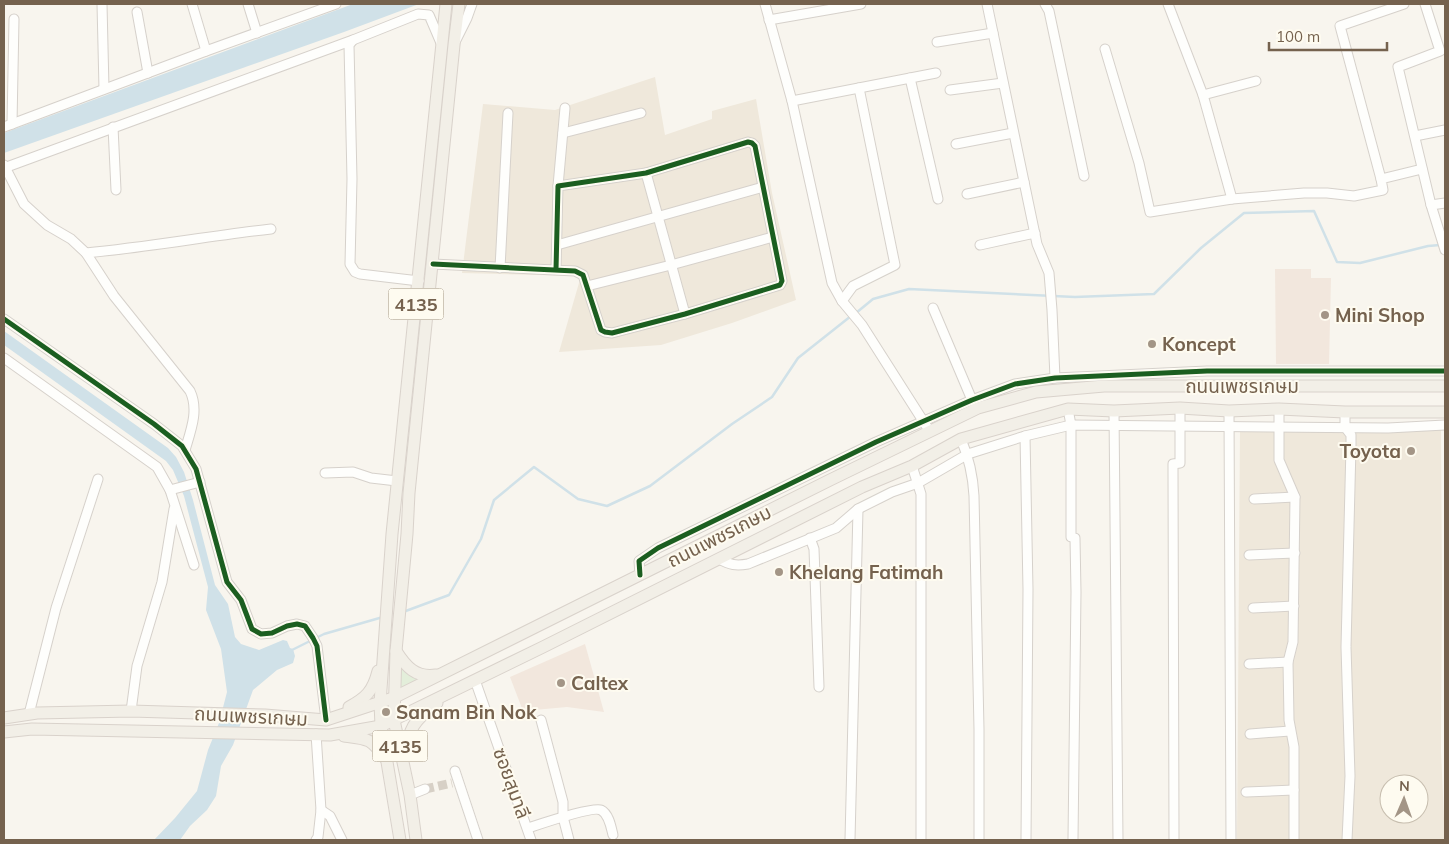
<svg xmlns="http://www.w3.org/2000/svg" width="1449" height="844" font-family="Mulish,'Noto Sans Thai',sans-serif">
<rect width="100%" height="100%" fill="#f8f5ee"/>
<g fill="#efe8db" fill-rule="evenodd">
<polygon points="655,77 665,135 712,119 712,111 756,99 772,193 796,300 732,323 661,345 559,352 581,276 462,273 483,104 555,110"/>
<path d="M1441,426L1442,586L1441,751L1445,840H1237L1240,431ZM1389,784H1419V814H1389Z"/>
</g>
<g fill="#f2e7dd">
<polygon points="1275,269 1311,269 1311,278 1331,278 1329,364 1276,364"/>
<polygon points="585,644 604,712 567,707 523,711 510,677"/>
</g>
<polygon fill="#e3eeda" points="400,668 407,673 421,680 398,690"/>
<g fill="#d0e1e8">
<polygon points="353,4 419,4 344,32 4,153 4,133"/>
<polygon points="4,331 168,448 176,457 184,472 193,500 215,585 228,604 235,637 241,644 259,650 283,640 287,641 290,648 293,649 295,656 293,663 277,670 253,690 233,745 221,766 216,796 207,810 190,826 180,840 154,840 175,818 197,791 208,750 219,723 227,692 221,649 206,610 208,587 184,496 173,470 166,461 4,345"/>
</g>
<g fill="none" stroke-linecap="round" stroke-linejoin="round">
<g stroke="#d0e1e8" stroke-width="2.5">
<polyline points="856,313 873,299 909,289 1075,297 1154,294 1201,248 1244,213 1314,211 1337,262 1360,263 1428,246 1440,245"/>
<polyline points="403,612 449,595 481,539 494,500 534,467 578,499 607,506 650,486 732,424 772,397 798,358 851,316"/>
<polyline points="292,650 324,634 383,617"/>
</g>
<polyline stroke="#d7d0c6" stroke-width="9" stroke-dasharray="9 4.5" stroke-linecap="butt" points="425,789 452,783"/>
<defs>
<g id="minor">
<polyline points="102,4 104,89"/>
<polyline points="192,4 206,51"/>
<polyline points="248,4 257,33"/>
<polyline points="765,4 792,101 832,283 842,301 862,325 927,427"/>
<polyline points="987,4 1037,244 1049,273 1052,310 1055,378"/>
<polyline points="1045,4 1049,11 1084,176"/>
<polyline points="1168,4 1203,95 1232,199"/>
<polyline points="1425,4 1440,51 1398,67 1431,205 1445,250"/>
<polyline points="137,12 148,73"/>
<polyline points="769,20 861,4"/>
<polyline points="353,40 349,45 352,179 350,264 355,272 360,274 419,281"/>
<polyline points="456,40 467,18 472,4"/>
<polyline points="937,42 993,33"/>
<polyline points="1105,49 1139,163 1150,212 1232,199 1304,193 1327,193 1354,196 1383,190 1381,179 1422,169"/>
<polyline points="910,78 938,199"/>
<polyline points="950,90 1003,83"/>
<polyline points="1203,95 1256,81"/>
<polyline points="792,101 936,73"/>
<polyline points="12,124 14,19"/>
<polyline points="4,127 206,51 336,4"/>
<polyline points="113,127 116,190"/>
<polyline points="563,133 641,113"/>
<polyline points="1415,136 1445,130"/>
<polyline points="956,144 1013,133"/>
<path d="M4,165L24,204L47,225L71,239L86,253L114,296L190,391C199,410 191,430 185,450"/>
<polyline points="4,168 353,40 418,14 429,15 441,43"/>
<polyline points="646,173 685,314"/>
<polyline points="1381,179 1340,26 1404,4"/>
<polyline points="558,186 565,108"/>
<polyline points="967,194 1024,182"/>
<polyline points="1431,205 1445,203"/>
<polyline points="557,245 763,187"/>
<polyline points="980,245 1035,233"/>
<path d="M86,253C148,247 209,236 271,229"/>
<polyline points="433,264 575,271 583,275 601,330 605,332 612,333 685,314 780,285 782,281 755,146 752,143 748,142 646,173 558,186 556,270"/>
<polyline points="500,268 508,113"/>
<polyline points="587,286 671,265 773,237"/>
<polyline points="842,301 853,286 895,265 859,88"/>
<polyline points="933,308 972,400"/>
<polyline points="4,319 154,424 182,446 196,469 227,582 241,600 252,629 261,634 272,633 287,626 297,624 305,626 313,638 317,646 326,720"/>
<polyline points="4,358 157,467 170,490 194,565"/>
<polyline points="1068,409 1071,425 1071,537 1075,538 1076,592 1073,840"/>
<polyline points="1279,409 1279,460 1295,497 1293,642 1288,662 1289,720 1294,747 1294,840"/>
<polyline points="1114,411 1118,840"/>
<polyline points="1229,411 1231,840"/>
<polyline points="1345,412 1345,427 1351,435 1351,446 1346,647 1350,776 1347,840"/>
<polyline points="1025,436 1028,589 1026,840"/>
<path d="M961,439C969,458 973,476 974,496L979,729V840"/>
<polyline points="912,466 921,494 921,840"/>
<polyline points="325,473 353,472 371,478 397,481"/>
<polyline points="170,490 200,482"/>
<polyline points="1254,499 1295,497"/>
<polyline points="810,538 814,549 819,687"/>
<polyline points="1249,555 1295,553"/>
<path d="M719,559C730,565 736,566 748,564L836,528L858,509L892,492L918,483L968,454L1025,436L1071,425L1388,428L1445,425"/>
<polyline points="640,575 639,561 658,548 876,442 972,400 1015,384 1055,378 1207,371 1445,371"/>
<polyline points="1253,608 1294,606"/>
<polyline points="1249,664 1288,662"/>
<polyline points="475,680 531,840"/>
<polyline points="131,711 137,666 162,582 174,509"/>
<polyline points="29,714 56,608 98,479"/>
<polyline points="541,720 563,802 563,817 569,840"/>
<polyline points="1250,734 1290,731"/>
<polyline points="455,771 478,840"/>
<polyline points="1246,792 1294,790"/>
<polyline points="410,795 425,789"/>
<polyline points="321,810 330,816 342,840"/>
<path d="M528,828C540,824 593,806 601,810C609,814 611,827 613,835"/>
<polyline points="316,840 318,837 321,810 316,734"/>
<polyline points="850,840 858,509"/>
<polyline points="1174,840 1173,464 1180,463 1180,408"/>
</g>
<g id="major">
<path d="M396,651C406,667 416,678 436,675"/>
<path d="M349,707C366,698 373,691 378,671"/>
<polyline points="4,718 37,713 131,711 265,715 326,720 393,698 830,480 978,408 1036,392 1104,386 1445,386"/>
<polyline points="4,732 32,729 330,735 381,726 543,647 862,487 912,466 961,439 1068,409 1114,411 1180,408 1229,411 1279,409 1345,412 1445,412"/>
<path d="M344,736C369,739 370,738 386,759"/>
<path d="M405,757C409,728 413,721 437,703"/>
<polyline points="400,840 381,726 380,703 392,534 446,4"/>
<polyline points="416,840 410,795 394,720 396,651 407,534 409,493 454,45 459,4"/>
</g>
</defs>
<use href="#minor" stroke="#d6d1cb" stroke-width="11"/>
<use href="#major" stroke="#d9d2cb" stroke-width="13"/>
<use href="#minor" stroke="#fefefc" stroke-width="9"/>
<use href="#major" stroke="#f2efe7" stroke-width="11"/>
<defs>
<g id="cycleway">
<polyline points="433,264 575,271 583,275 601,330 605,332 612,333 685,314 780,285 782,281 755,146 752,143 748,142 646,173 558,186 556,270"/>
<polyline points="4,319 154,424 182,446 196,469 227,582 241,600 252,629 261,634 272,633 287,626 297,624 305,626 313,638 317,646 326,720"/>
<polyline points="640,575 639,561 658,548 876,442 972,400 1015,384 1055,378 1207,371 1445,371"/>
</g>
</defs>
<use href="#cycleway" stroke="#fefbf0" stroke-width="8"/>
<use href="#cycleway" stroke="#1b5e20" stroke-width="5"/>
</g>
<g fill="#a39586" stroke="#fefbf0" stroke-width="2">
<circle cx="1325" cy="315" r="5"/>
<circle cx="1152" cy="344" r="5"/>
<circle cx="1411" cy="451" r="5"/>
<circle cx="779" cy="572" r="5"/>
<circle cx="561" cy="683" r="5"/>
<circle cx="386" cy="712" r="5"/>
</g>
<g text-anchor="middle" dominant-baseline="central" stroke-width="4" stroke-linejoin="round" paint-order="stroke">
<g fill="#fefbf0" stroke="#9e907f" stroke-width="1">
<rect x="388.5" y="288.5" width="55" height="31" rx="4"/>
<rect x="372.5" y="730.5" width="55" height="31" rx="4"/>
</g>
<g font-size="18" font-weight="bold" fill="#75624e">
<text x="416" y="304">4135</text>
<text x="400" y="746">4135</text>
</g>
<g font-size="19" font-weight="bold" fill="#75624e" stroke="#fefbf0" text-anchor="start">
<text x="1335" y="315">Mini Shop</text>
<text x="1162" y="344">Koncept</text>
<text x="1401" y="451" text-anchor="end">Toyota</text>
<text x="789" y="572">Khelang Fatimah</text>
<text x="571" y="683">Caltex</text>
<text x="396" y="712">Sanam Bin Nok</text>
</g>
<g font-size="19" fill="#75624e" stroke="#fefbf0">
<text x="1242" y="386">ถนนเพชรเกษม</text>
<text transform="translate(719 536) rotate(-27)">ถนนเพชรเกษม</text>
<text transform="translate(251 716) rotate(3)">ถนนเพชรเกษม</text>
<text transform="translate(512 783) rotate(70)">ซอยสุมาลี</text>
</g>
</g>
<rect width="1449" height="844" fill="none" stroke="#75624e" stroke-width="10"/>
<g transform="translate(1404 799) rotate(2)"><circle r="24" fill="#fefbf0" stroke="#c7beaf"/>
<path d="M0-4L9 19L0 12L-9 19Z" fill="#a39586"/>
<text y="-8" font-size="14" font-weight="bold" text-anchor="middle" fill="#75624e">N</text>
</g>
<path d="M1269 42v8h118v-8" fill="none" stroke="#75624e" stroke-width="2.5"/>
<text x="1276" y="42" font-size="15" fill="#75624e" stroke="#fefbf0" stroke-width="4" paint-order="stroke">100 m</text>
</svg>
